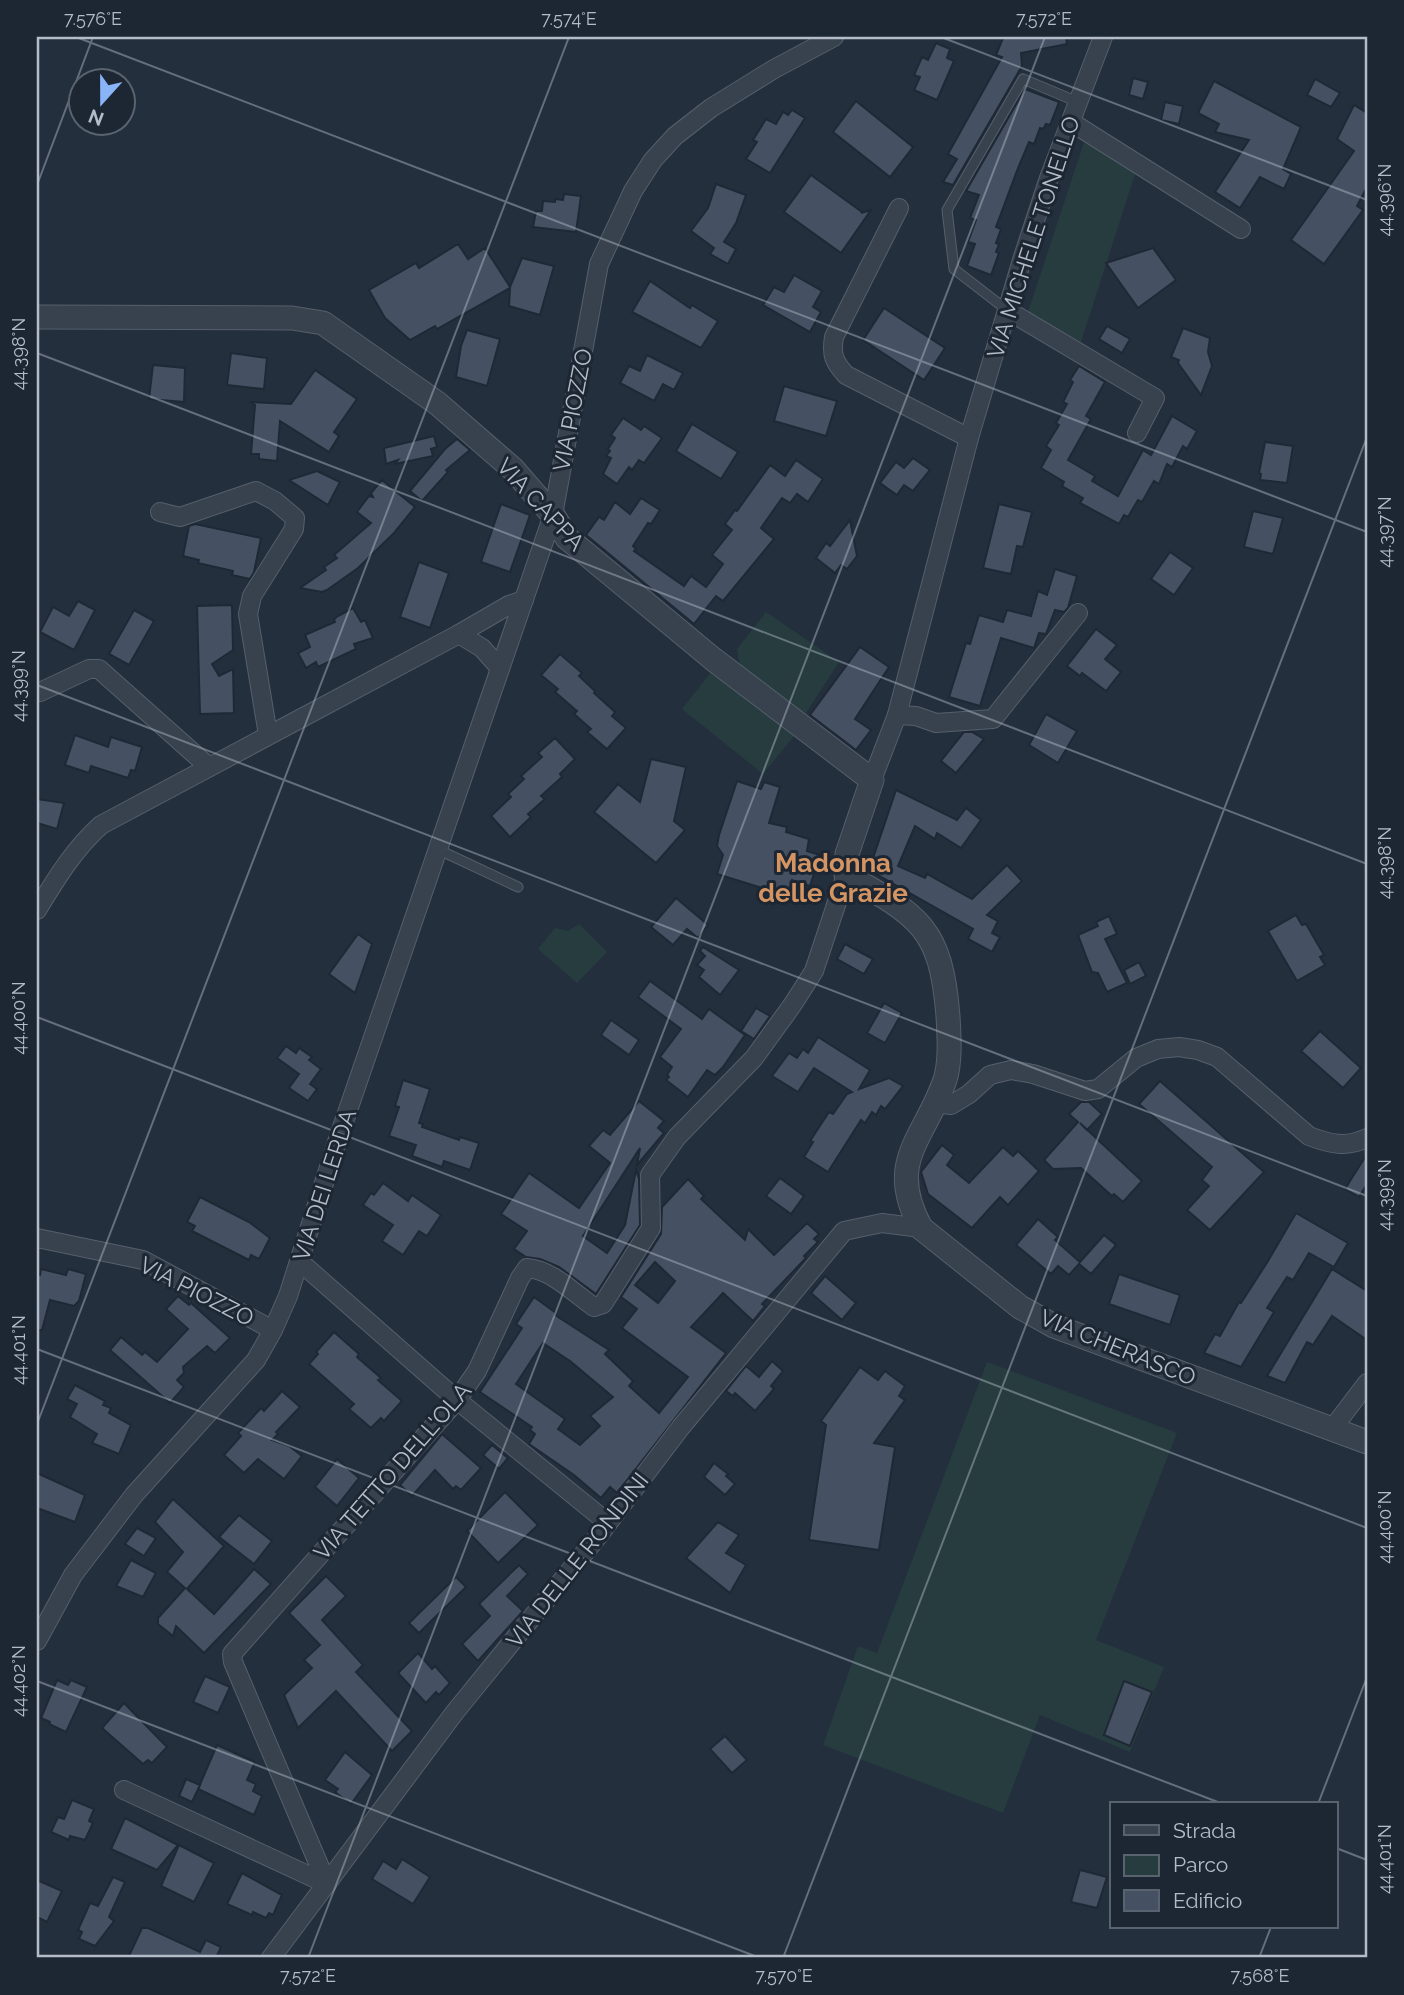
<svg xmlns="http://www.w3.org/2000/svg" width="1404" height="1995" font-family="Raleway,sans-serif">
<rect width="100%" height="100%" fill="#242f3e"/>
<g fill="#263c3f">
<polygon points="1084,142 1135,174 1081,342 1028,312"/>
<polygon points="766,612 839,662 804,716 741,673 737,649"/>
<polygon points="712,671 794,736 763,774 682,709"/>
<polygon points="579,924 607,952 577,983 538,949 555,928 568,931"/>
<polygon points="987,1362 1177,1433 1096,1640 1164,1667 1130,1752 1040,1715 1003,1813 823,1745 858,1646 877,1653"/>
</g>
<g fill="#455162" stroke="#1f2835" stroke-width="2" fill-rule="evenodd">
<polygon points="1066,37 1067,44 1021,53 1022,66 953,185 943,182 957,159 948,154 1002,57 996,55 1003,38"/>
<polygon points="936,43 950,49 947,58 954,61 937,100 914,90 920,77 914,75 922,57 928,60"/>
<polygon points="1133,78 1148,82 1143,99 1129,95"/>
<polygon points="1315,79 1340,93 1331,107 1307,95"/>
<polygon points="1214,81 1301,127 1283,169 1291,174 1284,189 1260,177 1240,208 1215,192 1249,140 1215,132 1219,124 1198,113"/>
<polygon points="1025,89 1059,102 1050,125 1046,124 1043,129 1040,128 1034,144 1029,142 1018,168 996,227 1001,229 996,243 999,244 996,252 999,253 991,275 967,266 975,244 968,242 976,220 970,218 979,195 966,191"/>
<polygon points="856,101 913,147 890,177 833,132"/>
<polygon points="1165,102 1183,106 1179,124 1161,120"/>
<polygon points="1354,105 1367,113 1367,187 1357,206 1363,210 1324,264 1291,240 1354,151 1337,139"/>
<polygon points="792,110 805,118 770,173 746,159 757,142 753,140 766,119 776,124 783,112 788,115"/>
<polygon points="811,175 862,212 861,213 871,210 841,253 784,212"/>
<polygon points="716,184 746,195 736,223 724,242 736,249 728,264 710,254 714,248 691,231 708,208"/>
<polygon points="564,194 581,196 576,232 533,227 536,211 542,211 543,201 555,202 555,199 563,200"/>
<polygon points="458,244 468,259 485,248 510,287 522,258 554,266 540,315 509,306 510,288 437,329 435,326 410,340 385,318 369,290 416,263 419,268"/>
<polygon points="1153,248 1176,280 1138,308 1106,263"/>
<polygon points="794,275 822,291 813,307 821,312 810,332 763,305 774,287 784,292"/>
<polygon points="650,281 690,308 692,305 718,321 701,348 632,312"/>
<polygon points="884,308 945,348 924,380 863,340"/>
<polygon points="1107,326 1130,339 1122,353 1099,339"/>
<polygon points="1183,328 1210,338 1208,352 1212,366 1201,395 1178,363 1179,360 1171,357"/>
<polygon points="467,330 500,339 487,386 456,377 461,346"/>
<polygon points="231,353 267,358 264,389 227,385"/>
<polygon points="647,355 683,373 674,390 663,384 654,401 620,383 629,366 640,371"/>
<polygon points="153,365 185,368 184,402 149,399"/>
<polygon points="1079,366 1105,382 1086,416 1091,419 1068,460 1095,476 1092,481 1118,496 1143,450 1151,455 1172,416 1197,431 1187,449 1183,446 1172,467 1167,464 1159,484 1154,481 1142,502 1138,500 1128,517 1124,515 1119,524 1080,503 1083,498 1062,486 1064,482 1041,468 1051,450 1046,446 1059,425 1056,423 1067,404 1063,402 1073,382 1070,380"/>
<polygon points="315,370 357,399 334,432 339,436 329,452 280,421 277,461 259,459 259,454 251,454 255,405 250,402 291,404"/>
<polygon points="784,386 837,401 826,436 774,421"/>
<polygon points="623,418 641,430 644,426 662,438 644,463 639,460 632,470 629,467 617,484 603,474 611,458 606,456 610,451 608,449 615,438 611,435"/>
<polygon points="692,424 738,452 721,479 676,451"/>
<polygon points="434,436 437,447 431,449 433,456 395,464 398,460 386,464 384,448"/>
<polygon points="457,439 470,450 446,470 448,472 422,501 410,491 445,449"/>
<polygon points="1265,442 1293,446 1287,483 1260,480 1261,474 1259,473"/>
<polygon points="913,458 930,470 913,491 904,485 897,495 880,483 896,462 904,468"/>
<polygon points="796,460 823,479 808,502 797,494 790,503 782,498 761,528 774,539 723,601 716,596 694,624 586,535 599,517 604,520 615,502 630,514 641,498 660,510 651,524 648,523 633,546 636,549 634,551 684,586 691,576 706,587 723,564 712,555 732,530 725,524 735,510 737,511 770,465 785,476"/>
<polygon points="317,471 340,482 328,505 289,480"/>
<polygon points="382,480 415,507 394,533 358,568 327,590 322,592 300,588 326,570 324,567 337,558 334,555 371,523 357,512 369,496 373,497 371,493"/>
<polygon points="501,504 530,515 510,572 481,562"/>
<polygon points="999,504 1032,512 1023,547 1017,546 1011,574 983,568"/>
<polygon points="1253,511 1283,518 1273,554 1244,547"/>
<polygon points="850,520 857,556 847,569 841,565 835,573 816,558 826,543 830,546"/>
<polygon points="195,524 261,538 254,572 250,579 232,575 233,571 198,563 199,560 183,556 189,526"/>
<polygon points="1170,552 1193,568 1174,595 1151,579"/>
<polygon points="419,562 449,573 430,628 400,617"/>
<polygon points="1055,569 1077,576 1068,608 1064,612 1055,610 1046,634 1039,633 1034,648 1001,638 980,706 949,697 966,643 970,644 979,615 1003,622 1007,610 1031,616 1038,591 1047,595"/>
<polygon points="78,601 95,610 74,650 40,632 53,607 69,616"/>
<polygon points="232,605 233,650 212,664 219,676 233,669 234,713 200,714 197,606"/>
<polygon points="353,608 361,622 365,620 373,638 354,644 356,649 318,667 316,662 306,668 298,653 310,647 305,635 335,622 334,619 338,616"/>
<polygon points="134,610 154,621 129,665 109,654"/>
<polygon points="1096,629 1117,645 1105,659 1121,672 1106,691 1082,673 1080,676 1067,666"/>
<polygon points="860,647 889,667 855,719 871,730 856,750 810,715"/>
<polygon points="560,654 582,673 579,676 595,691 594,693 615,712 612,716 626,728 607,749 587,732 591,729 574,714 577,711 555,692 558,689 541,675"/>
<polygon points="1046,714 1077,731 1058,763 1029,745"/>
<polygon points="964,732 972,732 984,739 956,773 941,761"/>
<polygon points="75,735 108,747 111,737 142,747 135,771 131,770 128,778 91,766 89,773 65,765"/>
<polygon points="555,738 575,759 560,774 562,777 541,796 545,799 528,814 531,817 510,837 491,816 511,797 508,794 524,779 521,776 542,757 538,753"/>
<polygon points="651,759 686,767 674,821 685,830 656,863 594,812 618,784 640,802"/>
<polygon points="737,781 761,789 764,782 780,787 769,823 787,827 786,832 809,839 807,851 820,855 810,886 792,880 788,896 717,874 723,855 717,846 719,835"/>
<polygon points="896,790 957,820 966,808 981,820 961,848 937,833 935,839 915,826 898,866 925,878 927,874 972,899 1007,865 1022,881 987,915 998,921 992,933 1000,937 992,952 968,939 973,929 869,870"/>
<polygon points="37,799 64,803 57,829 37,823"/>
<polygon points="676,898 708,925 698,938 687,929 673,945 651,927"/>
<polygon points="1296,915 1302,925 1306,924 1324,955 1320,957 1325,965 1297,981 1268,931"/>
<polygon points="1109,916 1117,934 1105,939 1127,983 1107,992 1098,973 1092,972 1078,935 1098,926 1096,922"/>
<polygon points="358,934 372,944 355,993 329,974"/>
<polygon points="845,944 873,959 864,974 837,959"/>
<polygon points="703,947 739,970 720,995 699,977 704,970 697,965 705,956 700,951"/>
<polygon points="1139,962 1146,976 1130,984 1124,970"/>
<polygon points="650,981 702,1019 709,1009 745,1035 723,1067 715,1075 707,1070 688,1097 666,1080 669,1077 667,1075 672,1067 660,1057 681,1029 638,997"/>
<polygon points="884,1003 902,1013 885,1043 867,1033"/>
<polygon points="756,1008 770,1016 754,1039 741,1031"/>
<polygon points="611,1020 639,1040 629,1055 601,1035"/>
<polygon points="1320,1031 1361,1068 1343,1088 1301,1051"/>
<polygon points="818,1037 870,1070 859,1089 889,1078 903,1086 885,1109 881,1106 876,1115 872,1112 865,1123 861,1120 828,1172 804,1157 813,1142 810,1141 829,1112 833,1114 847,1094 852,1092 814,1068 798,1092 772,1076 789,1053 797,1058 803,1049 808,1053"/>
<polygon points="286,1046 296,1053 299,1048 312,1057 309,1060 321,1069 310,1084 317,1089 308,1101 289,1088 299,1074 277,1058"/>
<polygon points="403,1080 430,1089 419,1123 423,1124 422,1127 459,1140 460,1137 479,1143 470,1170 444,1161 442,1167 412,1156 416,1145 389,1136 399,1107 395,1106"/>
<polygon points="1160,1081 1264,1172 1210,1230 1187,1210 1209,1186 1202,1180 1212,1167 1139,1104"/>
<polygon points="639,1101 664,1121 658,1128 664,1133 637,1165 640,1148 583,1236 607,1253 625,1225 636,1170 639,1179 640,1225 596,1294 559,1267 540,1259 526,1257 514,1249 527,1231 501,1214 529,1173 579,1208 610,1163 589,1146 603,1130 610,1135"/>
<polygon points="1081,1102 1089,1102 1102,1114 1087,1130 1080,1123 1142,1181 1123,1202 1114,1194 1112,1196 1081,1168 1053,1169 1044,1160 1078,1122 1069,1114"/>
<polygon points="942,1145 954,1155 947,1165 969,1183 1003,1147 1013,1156 1018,1151 1039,1171 1008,1205 1000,1197 972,1228 928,1194 921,1172"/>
<polygon points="1367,1154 1367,1184 1359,1197 1345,1189"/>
<polygon points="780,1178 804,1196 791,1214 766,1196"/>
<path d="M688,1179L704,1196L701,1199L745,1240L748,1229L774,1255L807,1223L819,1234L814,1239L818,1242L804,1256L806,1258L762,1304L765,1306L753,1321L723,1293L691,1327L726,1353L617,1493L610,1487L601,1498L574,1475L529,1444L535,1434L530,1430L532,1427L480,1392L522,1328L516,1324L534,1297L556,1313L555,1315L609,1350L605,1354L633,1381L629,1386L659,1413L688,1377L622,1328L637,1309L621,1297L661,1234L662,1207ZM655,1262L675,1281L658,1303L635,1285ZM543,1343L570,1361L613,1397L590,1416L600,1426L580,1445L558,1429L565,1419L516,1384Z"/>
<polygon points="383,1183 408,1201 412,1195 441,1215 427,1236 419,1231 403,1255 382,1241 393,1225 363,1205 371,1193 374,1195"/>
<polygon points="200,1197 249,1222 270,1238 259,1259 251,1255 249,1260 192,1231 195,1226 187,1222"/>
<polygon points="1296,1213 1348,1243 1334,1267 1309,1253 1293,1280 1287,1277 1267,1308 1274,1312 1241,1367 1204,1353 1215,1334 1220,1336 1239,1302 1241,1303 1268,1261"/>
<polygon points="1038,1219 1058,1237 1055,1240 1080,1262 1104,1235 1116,1245 1091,1274 1079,1264 1069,1275 1058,1266 1051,1274 1016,1245"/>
<polygon points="41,1269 66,1275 68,1269 86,1274 79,1301 74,1306 50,1300 42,1330 37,1330 37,1274 40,1275"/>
<polygon points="1332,1269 1367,1291 1367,1340 1332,1316 1313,1345 1307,1342 1285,1383 1267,1376"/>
<polygon points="1119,1274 1180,1295 1170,1325 1109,1304"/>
<polygon points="825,1276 856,1303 842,1320 811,1293"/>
<polygon points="178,1296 189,1305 191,1303 230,1338 215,1353 207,1346 183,1367 184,1373 177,1380 184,1387 170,1403 110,1350 121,1337 142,1355 145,1352 157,1362 188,1329 166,1309"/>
<polygon points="334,1332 359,1354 357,1357 381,1378 378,1380 402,1401 384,1421 381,1418 371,1428 349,1409 354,1404 309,1364 318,1354 316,1352"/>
<polygon points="772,1361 783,1371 771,1386 774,1389 755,1411 735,1393 733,1396 726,1391 746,1366 759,1377"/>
<polygon points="860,1367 878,1380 885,1371 905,1386 899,1396 905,1400 874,1443 895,1447 879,1550 809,1540 826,1425 821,1421"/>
<polygon points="75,1385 105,1401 103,1405 111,1408 109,1413 131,1425 119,1454 92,1443 97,1434 70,1417 77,1404 67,1399"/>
<polygon points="282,1391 300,1407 276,1432 278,1434 272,1440 289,1446 302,1456 284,1479 258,1459 244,1473 224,1455 241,1436 238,1433 261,1408 264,1411"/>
<polygon points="442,1434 481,1468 461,1490 456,1486 453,1489 435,1470 412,1496 400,1485"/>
<polygon points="492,1445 508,1458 499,1469 483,1455"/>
<polygon points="337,1459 359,1478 337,1506 315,1487"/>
<polygon points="714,1463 728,1474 726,1476 735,1484 725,1495 704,1477"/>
<polygon points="37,1473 85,1495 75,1522 37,1508"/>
<polygon points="505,1492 538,1525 498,1563 467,1531"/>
<polygon points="173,1499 224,1546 187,1589 214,1614 254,1569 271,1584 204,1653 176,1626 173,1636 158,1624 158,1618 185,1588 167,1572 183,1552 155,1522"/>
<polygon points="239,1515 272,1541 254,1564 219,1537"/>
<polygon points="718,1522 739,1535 726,1553 746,1565 730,1593 686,1558"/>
<polygon points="137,1528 156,1538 144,1556 125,1544"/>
<polygon points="131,1560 156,1573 143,1597 116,1586"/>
<polygon points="519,1565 528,1574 507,1596 523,1611 478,1661 462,1644 490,1616 479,1604"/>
<polygon points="326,1576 346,1596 322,1620 363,1665 356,1672 412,1731 392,1751 336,1691 298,1728 284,1695 312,1668 304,1660 320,1645 289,1613"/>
<polygon points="456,1577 466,1587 419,1633 409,1623"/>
<polygon points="418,1653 432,1669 435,1666 450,1683 439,1695 436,1692 426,1703 398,1673"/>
<polygon points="205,1676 230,1687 218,1713 193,1702"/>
<polygon points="57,1680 68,1685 71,1680 87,1687 66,1732 49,1724 50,1722 41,1718"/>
<polygon points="1124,1681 1152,1692 1130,1746 1104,1735"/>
<polygon points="124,1703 167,1747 152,1763 148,1760 143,1764 102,1728"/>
<polygon points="725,1736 747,1760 732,1773 710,1749"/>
<polygon points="217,1745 255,1762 247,1780 256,1784 253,1791 262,1796 254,1815 198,1789"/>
<polygon points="345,1752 372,1775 351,1804 335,1792 338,1789 325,1780"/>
<polygon points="186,1779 200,1785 192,1802 179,1796"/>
<polygon points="72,1800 94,1809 89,1821 93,1823 85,1840 70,1836 69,1840 51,1832 58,1817 64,1819"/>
<polygon points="125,1818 178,1845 157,1870 111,1849"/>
<polygon points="179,1845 214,1863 194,1902 161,1886"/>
<polygon points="402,1859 430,1877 413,1904 372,1879 383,1861 396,1869"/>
<polygon points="1080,1870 1107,1877 1097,1908 1071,1902"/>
<polygon points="242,1873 282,1895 273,1915 269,1913 266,1918 253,1912 252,1915 227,1904"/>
<polygon points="113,1877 125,1882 109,1917 114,1921 95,1946 79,1939 82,1932 78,1930 90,1903 98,1906"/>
<polygon points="37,1880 62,1891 47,1922 37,1917"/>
<polygon points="142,1928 148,1928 200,1952 206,1940 221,1947 216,1958 128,1958"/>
</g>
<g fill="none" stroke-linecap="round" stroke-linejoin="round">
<defs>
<g id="service">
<polyline points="1007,310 954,269 947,210 1023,79 1078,102"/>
<polyline points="437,849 518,887"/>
</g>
<g id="minor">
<polyline points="1071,122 1241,229"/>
<path d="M899,208L834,337C831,355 834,362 846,375L969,438"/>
<polyline points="1007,310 1155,398 1137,433"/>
<polyline points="160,512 180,517 256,491 275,501 295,518 294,529 252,596 248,614 268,735"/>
<polyline points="459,634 482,648 499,667"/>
<polyline points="40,692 89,669 99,669 209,767"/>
<polyline points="897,715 916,716 936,723 993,719 1078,613"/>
<polyline points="872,780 897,715 969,438 1022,260 1049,178 1103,37"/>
<path d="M37,910C56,879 74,849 101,825L459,634L509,605L524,600"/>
<path d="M936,1103L951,1105L969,1094L990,1075L1011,1070L1033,1074L1085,1091L1098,1089L1136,1058L1158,1049L1179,1047L1198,1050L1217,1057L1309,1136C1330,1144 1346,1148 1367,1138"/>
<polyline points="37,1238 143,1260 273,1330"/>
<polyline points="299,1261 457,1400 608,1523"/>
<polyline points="1332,1429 1367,1383"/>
<polyline points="37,1641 73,1575 134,1495 256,1360 273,1330 288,1296 337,1142 553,515 599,264 633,191 653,160 675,136 711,108 774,69 834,37"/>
<polyline points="124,1790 327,1884"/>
<path d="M327,1884L233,1662L232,1654L457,1400L477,1371L520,1278L527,1268C551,1269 575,1294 594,1307L603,1304L651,1228L650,1175L677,1137L754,1058L793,1004L814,971L846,875"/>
<polyline points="271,1958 455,1712 599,1535 681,1427 844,1231 882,1223 921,1228"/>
</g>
<path id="tertiary" d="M37,317L292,318L323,323L437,403L513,469L553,515L567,538L713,659L872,780L847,854L846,875C920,916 941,928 948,1016C949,1035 951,1061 945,1080C924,1140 885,1161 921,1228L1020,1307L1054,1326L1367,1442"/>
</defs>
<use href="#service" stroke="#565f6c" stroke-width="11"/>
<use href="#minor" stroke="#565f6c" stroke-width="20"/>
<use href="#tertiary" stroke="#565f6c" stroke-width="25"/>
<use href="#service" stroke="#38414e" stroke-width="9"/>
<use href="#minor" stroke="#38414e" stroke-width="18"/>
<use href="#tertiary" stroke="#38414e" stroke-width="23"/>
</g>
<path fill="none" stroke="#b4bcc9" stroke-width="2" stroke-opacity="0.45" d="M76,37L1367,532M941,37L1367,200M37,185L93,37M37,353L1367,864M37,685L1367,1196M37,1017L1367,1528M37,1349L1223,1804M37,1424L569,37M37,1681L760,1958M1318,1804L1367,1677M1336,1848L1367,1860M308,1958L1045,37M783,1958L1367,437M1259,1958L1271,1927"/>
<g text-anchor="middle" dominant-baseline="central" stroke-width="6" stroke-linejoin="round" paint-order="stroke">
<g font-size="23" fill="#b4bcc9" stroke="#1d2633">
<text transform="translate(1033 237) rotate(-72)">VIA MICHELE TONELLO</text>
<text transform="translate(572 410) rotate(-79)">VIA PIOZZO</text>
<text transform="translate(541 504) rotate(47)">VIA CAPPA</text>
<text transform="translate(324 1185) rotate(-72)">VIA DEI LERDA</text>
<text transform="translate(197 1291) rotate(27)">VIA PIOZZO</text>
<text transform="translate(1118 1347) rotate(22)">VIA CHERASCO</text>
<text transform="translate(392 1471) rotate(-49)">VIA TETTO DELL'OLA</text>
<text transform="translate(577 1560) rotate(-52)">VIA DELLE RONDINI</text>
</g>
<g font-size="26" font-weight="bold" fill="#d59563" stroke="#1d2633">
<text x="833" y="863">Madonna<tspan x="833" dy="30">delle Grazie</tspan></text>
</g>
</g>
<rect width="1404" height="1995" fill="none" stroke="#1d2633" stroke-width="77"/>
<rect x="1110" y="1802" width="228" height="126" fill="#1d2633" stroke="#59626f" stroke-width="2"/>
<rect x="1124" y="1825" width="35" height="10" fill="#38414e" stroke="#59626f" stroke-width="2"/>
<text x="1173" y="1838" font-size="21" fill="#b4bcc9">Strada</text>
<rect x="1124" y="1855" width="35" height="21" fill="#263c3f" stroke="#59626f" stroke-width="2"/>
<text x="1173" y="1872" font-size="21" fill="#b4bcc9">Parco</text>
<rect x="1124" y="1890" width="35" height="21" fill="#455162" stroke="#59626f" stroke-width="2"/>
<text x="1173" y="1908" font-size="21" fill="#b4bcc9">Edificio</text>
<g transform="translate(102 102) rotate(201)"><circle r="33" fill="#1d2633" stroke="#59626f" stroke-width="2"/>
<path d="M0-5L12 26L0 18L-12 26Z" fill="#8ab4f8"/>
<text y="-10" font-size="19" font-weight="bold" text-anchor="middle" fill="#b4bcc9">N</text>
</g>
<rect x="38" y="38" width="1328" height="1918" fill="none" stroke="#b4bcc9" stroke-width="2.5"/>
<g font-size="18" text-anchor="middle" fill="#b4bcc9">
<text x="93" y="25">7.576°E</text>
<text x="569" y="25">7.574°E</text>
<text x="1044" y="25">7.572°E</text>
<text transform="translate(1385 200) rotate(-90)" y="6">44.396°N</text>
<text transform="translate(19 354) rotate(-90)" y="6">44.398°N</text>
<text transform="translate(1385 532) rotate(-90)" y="6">44.397°N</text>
<text transform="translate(19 686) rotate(-90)" y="6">44.399°N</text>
<text transform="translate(1385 863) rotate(-90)" y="6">44.398°N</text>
<text transform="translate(19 1018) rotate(-90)" y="6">44.400°N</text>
<text transform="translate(1385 1195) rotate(-90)" y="6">44.399°N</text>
<text transform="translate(19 1350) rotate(-90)" y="6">44.401°N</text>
<text transform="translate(1385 1527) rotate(-90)" y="6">44.400°N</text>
<text transform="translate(19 1681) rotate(-90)" y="6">44.402°N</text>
<text transform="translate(1385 1859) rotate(-90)" y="6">44.401°N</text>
<text x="308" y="1982">7.572°E</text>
<text x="784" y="1982">7.570°E</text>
<text x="1260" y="1982">7.568°E</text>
</g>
</svg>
